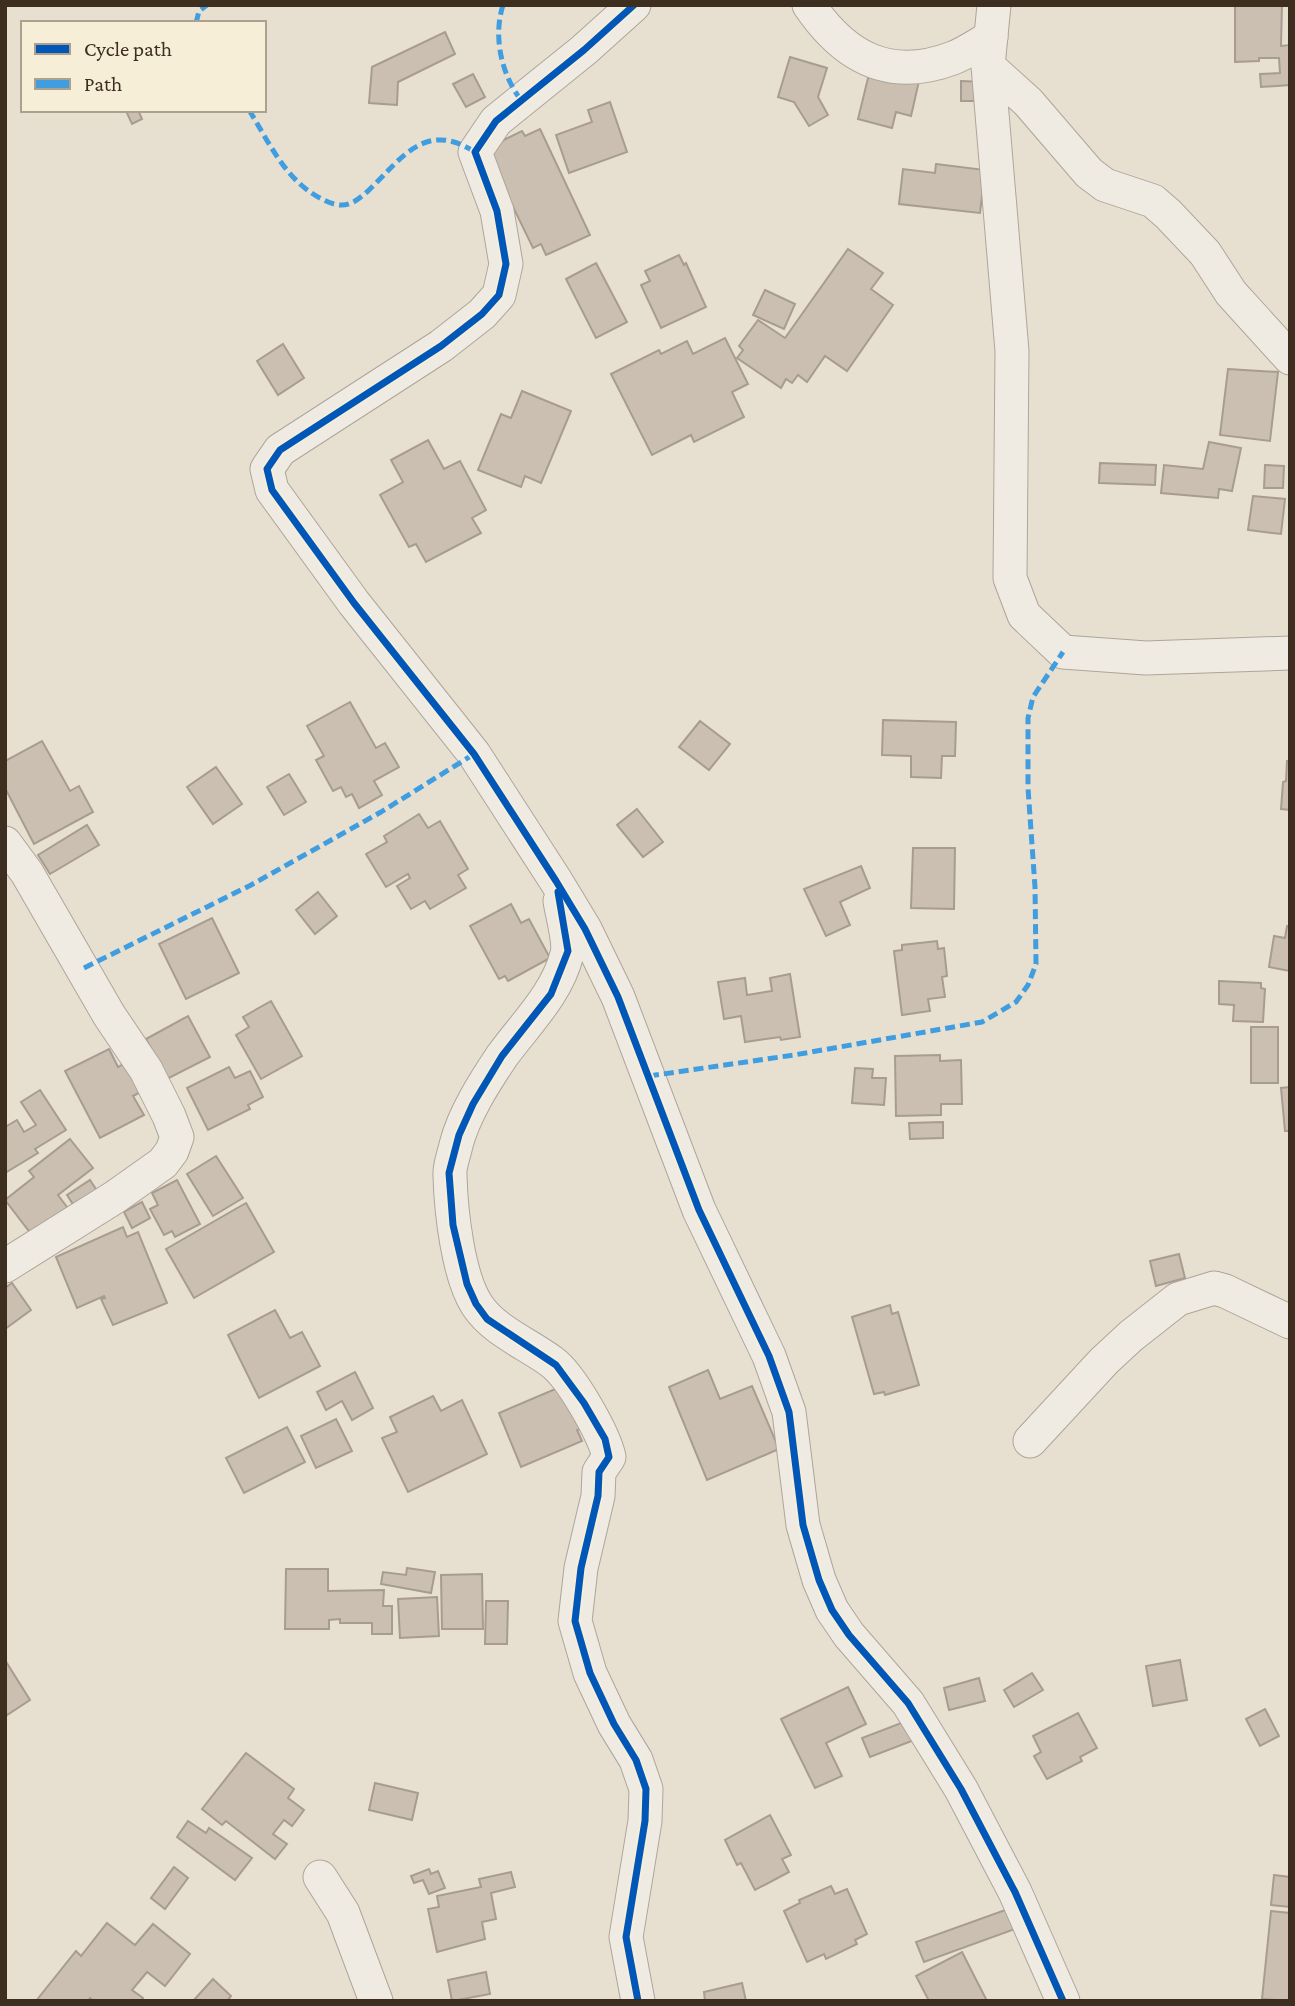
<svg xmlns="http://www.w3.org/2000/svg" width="1295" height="2006" font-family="'Crimson Pro',serif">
<rect width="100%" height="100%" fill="#e7e0d1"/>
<g fill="#cbbfb2" stroke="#a89c90" stroke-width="2">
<polygon points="1235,5 1282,5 1281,46 1290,45 1290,85 1261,87 1260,74 1280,73 1279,58 1259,58 1259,61 1235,62"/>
<polygon points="445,32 455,54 398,82 397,105 369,103 372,67"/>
<polygon points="790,57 827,68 818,97 828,115 809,126 794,102 778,97"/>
<polygon points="870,70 919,81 911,116 896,112 892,128 858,119"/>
<polygon points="473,74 485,97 466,107 453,84"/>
<polygon points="961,81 985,82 984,101 961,101"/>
<polygon points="610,102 627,152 569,173 556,135 592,122 588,110"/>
<polygon points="138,110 142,119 132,124 126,111"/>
<polygon points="540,129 590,235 546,255 541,244 533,248 485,149 522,131 525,136"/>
<polygon points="936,164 985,170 980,213 899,204 903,169 935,173"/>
<polygon points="848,249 883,273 871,289 893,305 847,371 825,356 807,382 798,375 792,383 786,379 781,388 737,358 743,350 739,346 758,320 785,338"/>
<polygon points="679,255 684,265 686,263 706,307 661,328 641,285 650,281 645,271"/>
<polygon points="596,263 627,322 596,338 566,279"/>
<polygon points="765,290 795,304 784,329 753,315"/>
<polygon points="725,338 748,384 732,392 744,417 694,442 691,435 652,455 611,374 659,350 661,354 687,341 693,354"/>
<polygon points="283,344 304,378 278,395 257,361"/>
<polygon points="1228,369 1278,372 1270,441 1220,435"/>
<polygon points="522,391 571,411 541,483 525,476 521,487 478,470 501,414 511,418"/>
<polygon points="428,440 444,469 460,461 486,510 472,518 481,533 426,562 416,544 409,547 380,495 403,482 391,460"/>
<polygon points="1209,442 1241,448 1232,491 1219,489 1218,498 1161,493 1164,465 1203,469"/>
<polygon points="1100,463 1156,465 1155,485 1099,483"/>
<polygon points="1265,465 1284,466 1283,488 1264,488"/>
<polygon points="1253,496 1285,499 1281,534 1248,530"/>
<polygon points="350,702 376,748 385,743 399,767 374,781 382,795 359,808 352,794 346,797 341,787 333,791 316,760 324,756 307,726"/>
<polygon points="883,720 956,722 955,756 942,756 941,778 911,777 911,756 882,755"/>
<polygon points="700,721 730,744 709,770 679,747"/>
<polygon points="42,741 70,791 79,786 93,812 34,844 5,788 5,761"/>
<polygon points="1287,761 1290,761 1290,810 1281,809 1283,782 1286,781"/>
<polygon points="216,767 242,804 213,824 187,787"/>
<polygon points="289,774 306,802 284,815 267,787"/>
<polygon points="637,809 663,842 643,857 617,825"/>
<polygon points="419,814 428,828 440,821 468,869 458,875 466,888 430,909 425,901 411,909 397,886 410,878 408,874 386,887 366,854 387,842 384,836"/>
<polygon points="87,825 99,845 50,874 38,855"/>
<polygon points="913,848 955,848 954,909 911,908"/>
<polygon points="861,866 870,888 840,902 850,925 826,936 804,889"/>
<polygon points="318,892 337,916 315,934 296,910"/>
<polygon points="511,904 521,923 529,919 550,958 508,981 505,976 499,979 470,926"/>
<polygon points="212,918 239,973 186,999 159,944"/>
<polygon points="1287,926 1290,927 1290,971 1269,967 1274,936 1285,938"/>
<polygon points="937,941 938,949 944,948 947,976 942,977 945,997 928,999 930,1011 902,1015 894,951 902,950 902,945"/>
<polygon points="790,974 800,1037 781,1040 780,1037 745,1042 741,1016 724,1019 718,982 745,978 747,995 772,991 770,978"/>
<polygon points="1219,981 1261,983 1261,988 1265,989 1263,1022 1233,1021 1234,1005 1219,1004"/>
<polygon points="271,1001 302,1056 261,1079 236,1035 249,1027 243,1017"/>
<polygon points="188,1016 210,1057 167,1079 146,1039"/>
<rect x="1251" y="1027" width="27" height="56"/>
<polygon points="109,1049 118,1067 132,1059 148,1088 133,1096 144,1115 100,1138 65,1071"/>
<polygon points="940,1055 940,1061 961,1060 962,1104 941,1104 941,1115 896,1116 895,1056"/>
<polygon points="229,1067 235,1078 250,1071 263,1097 248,1105 250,1109 208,1130 187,1088"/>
<polygon points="855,1068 873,1069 872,1078 886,1078 884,1105 852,1103"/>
<polygon points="1290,1087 1290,1131 1285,1131 1281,1088"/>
<polygon points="40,1090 66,1130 35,1149 38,1153 5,1173 5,1127 17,1120 24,1132 36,1125 21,1102"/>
<polygon points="943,1122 943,1138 910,1139 909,1123"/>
<polygon points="70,1139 93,1168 58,1195 70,1211 35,1239 5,1200 34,1177 29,1171"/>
<polygon points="216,1156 243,1198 213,1216 187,1174"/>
<polygon points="90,1180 103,1200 80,1215 67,1195"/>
<polygon points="177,1180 200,1224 175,1237 172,1231 164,1235 150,1209 158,1205 152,1193"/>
<polygon points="142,1202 150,1218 132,1228 124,1212"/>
<polygon points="246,1203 274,1252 194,1298 166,1249"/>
<polygon points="123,1227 127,1237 138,1232 167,1303 113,1325 101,1299 105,1298 104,1296 77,1308 56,1257"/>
<polygon points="1179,1254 1185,1278 1156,1286 1150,1261"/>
<polygon points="12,1283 31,1310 5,1329 5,1288"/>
<polygon points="890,1305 892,1314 898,1312 919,1385 885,1395 884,1392 874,1394 852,1317"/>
<polygon points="275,1310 290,1338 302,1332 320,1366 259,1398 228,1335"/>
<polygon points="708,1370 720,1399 752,1386 779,1449 707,1480 669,1387"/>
<polygon points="355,1372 373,1408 352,1420 342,1401 326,1410 317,1392"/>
<polygon points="560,1387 586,1427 577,1430 582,1441 521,1467 499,1413"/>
<polygon points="433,1396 441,1411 462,1400 487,1454 408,1492 382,1438 397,1432 390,1417"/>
<polygon points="336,1419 352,1451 316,1468 301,1436"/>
<polygon points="287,1427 305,1462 244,1493 226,1458"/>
<polygon points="407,1568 435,1572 431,1593 381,1584 383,1572 406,1575"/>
<polygon points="286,1569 328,1569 328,1591 384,1590 383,1606 392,1606 392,1634 372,1634 372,1623 340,1623 340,1619 329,1620 329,1629 285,1629"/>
<polygon points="482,1574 483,1629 442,1629 441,1575"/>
<polygon points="437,1597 439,1636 400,1638 398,1599"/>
<polygon points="486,1601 508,1601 507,1644 485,1644"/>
<polygon points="5,1660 30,1700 7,1715 5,1712"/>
<polygon points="1180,1660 1187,1700 1153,1706 1146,1666"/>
<polygon points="1032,1673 1043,1690 1014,1707 1004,1690"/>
<polygon points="979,1678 985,1701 949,1710 944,1688"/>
<polygon points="848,1687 866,1724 826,1743 842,1776 815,1788 781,1719"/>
<polygon points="1265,1709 1279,1736 1260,1746 1246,1719"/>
<polygon points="1078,1713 1097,1748 1080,1757 1082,1761 1047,1779 1034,1756 1041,1752 1033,1736"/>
<polygon points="909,1720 917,1739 870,1757 862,1738"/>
<polygon points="246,1753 294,1789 288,1798 304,1810 292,1826 284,1820 273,1834 287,1844 275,1859 226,1821 222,1825 202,1809"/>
<polygon points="375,1783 418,1793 412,1820 369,1810"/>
<polygon points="770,1815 791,1855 782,1859 789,1872 755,1890 741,1863 737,1865 725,1840"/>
<polygon points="188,1821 206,1833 209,1828 252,1858 235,1880 177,1837"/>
<polygon points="174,1867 188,1878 165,1909 151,1898"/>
<polygon points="429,1869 431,1874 438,1871 445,1888 429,1894 423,1880 414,1883 411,1876"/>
<polygon points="511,1872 515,1887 491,1893 496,1919 482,1922 485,1939 437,1952 428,1909 439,1907 437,1896 481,1887 479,1879"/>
<polygon points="1274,1875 1290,1877 1290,1907 1271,1905"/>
<polygon points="831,1886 835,1894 847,1889 867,1934 855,1940 857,1944 826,1959 824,1954 807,1962 784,1911 800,1903 799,1900"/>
<polygon points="1008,1909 1015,1929 924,1962 916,1942"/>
<polygon points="1271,1911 1290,1913 1290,2001 1262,1999"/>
<polygon points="107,1923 135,1945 153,1924 190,1954 165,1986 147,1972 132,1990 143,1998 141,2001 94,2001 90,1998 88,2001 36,2001 76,1951 81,1956"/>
<polygon points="962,1952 987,2001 929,2001 916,1976"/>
<polygon points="486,1972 490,1994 452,2001 448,1980"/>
<polygon points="213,1979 231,1996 227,2001 193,2001"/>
<polygon points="742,1983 746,2001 705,2001 704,1992"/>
</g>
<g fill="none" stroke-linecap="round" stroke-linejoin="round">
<defs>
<g id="minor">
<polyline points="634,5 584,50 496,121 475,152 497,211 506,264 499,295 482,314 441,346 280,450 267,469 272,490 354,603 474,754 556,881 585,929 618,997 699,1210 769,1356 789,1412 803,1525 819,1580 832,1610 849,1635 908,1703 961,1789 1015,1892 1063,2001"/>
<path d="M809,5C845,58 890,82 953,58C966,53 979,44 991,37"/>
<polyline points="994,5 988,66 1012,351 1010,578 1024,615 1063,652 1146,658 1290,653"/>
<polyline points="988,66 1028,102 1089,173 1105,185 1153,201 1168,214 1205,253 1231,293 1290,358"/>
<polyline points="5,843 27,873 109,1015 146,1070 169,1116 177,1137 172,1151 163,1163 115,1197 5,1266"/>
<path d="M560,901C562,914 570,942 567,954C557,994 526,1023 502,1056C484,1083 464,1114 456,1145C454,1155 449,1166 450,1176C451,1211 458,1276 477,1305C494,1331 528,1344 552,1362C571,1376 604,1434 609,1457L599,1472L598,1496L581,1568L575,1621L590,1673L614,1724L636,1760L646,1789L645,1821L626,1937L638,2001"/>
<polyline points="1030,1441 1104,1361 1131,1336 1178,1299 1214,1288 1225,1291 1290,1322"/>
<polyline points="320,1877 343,1913 376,2001"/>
</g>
</defs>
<use href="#minor" stroke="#ada599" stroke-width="35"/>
<use href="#minor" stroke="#efebe3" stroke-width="33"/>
<g stroke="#3f9de0" stroke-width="5" stroke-dasharray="10 5" stroke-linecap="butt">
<path d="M503,5C493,36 501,74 521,100"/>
<polyline points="196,23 199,11 207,5"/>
<path d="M249,110C264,134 277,162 298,182C307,191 326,204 340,205C351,206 360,198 368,191C402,158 425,120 475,152"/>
<polyline points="84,968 251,885 381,812 474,754"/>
<polyline points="649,1076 794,1055 982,1022 1016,1002 1028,985 1036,964 1035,887 1028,788 1028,718 1033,697 1063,652"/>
</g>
<defs>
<g id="cycleway">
<polyline points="634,5 584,50 496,121 475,152 497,211 506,264 499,295 482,314 441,346 280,450 267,469 272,490 354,603 474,754 556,881 585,929 618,997 699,1210 769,1356 789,1412 803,1525 819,1580 832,1610 849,1635 908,1703 961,1789 1015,1892 1063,2001"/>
<polyline points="558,892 568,951 551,994 502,1056 473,1104 459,1135 449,1173 453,1225 467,1284 476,1304 487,1319 556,1365 584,1403 605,1439 609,1457 599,1472 598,1496 581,1568 575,1621 590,1673 614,1724 636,1760 646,1789 645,1821 626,1937 638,2001"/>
</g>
</defs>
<use href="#cycleway" stroke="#f7eed8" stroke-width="11"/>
<use href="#cycleway" stroke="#0057b8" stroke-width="7"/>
</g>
<rect width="1295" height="2006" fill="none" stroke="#3d2e20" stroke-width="14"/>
<rect x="21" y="21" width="245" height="91" fill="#f7eed8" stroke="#ada18e" stroke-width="2"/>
<rect x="35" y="44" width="35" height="10" fill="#0057b8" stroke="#ada18e" stroke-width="2"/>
<text x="84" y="56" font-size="21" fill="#3d2e20">Cycle path</text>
<rect x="35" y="79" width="35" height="10" fill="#3f9de0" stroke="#ada18e" stroke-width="2"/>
<text x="84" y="91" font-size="21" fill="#3d2e20">Path</text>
</svg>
